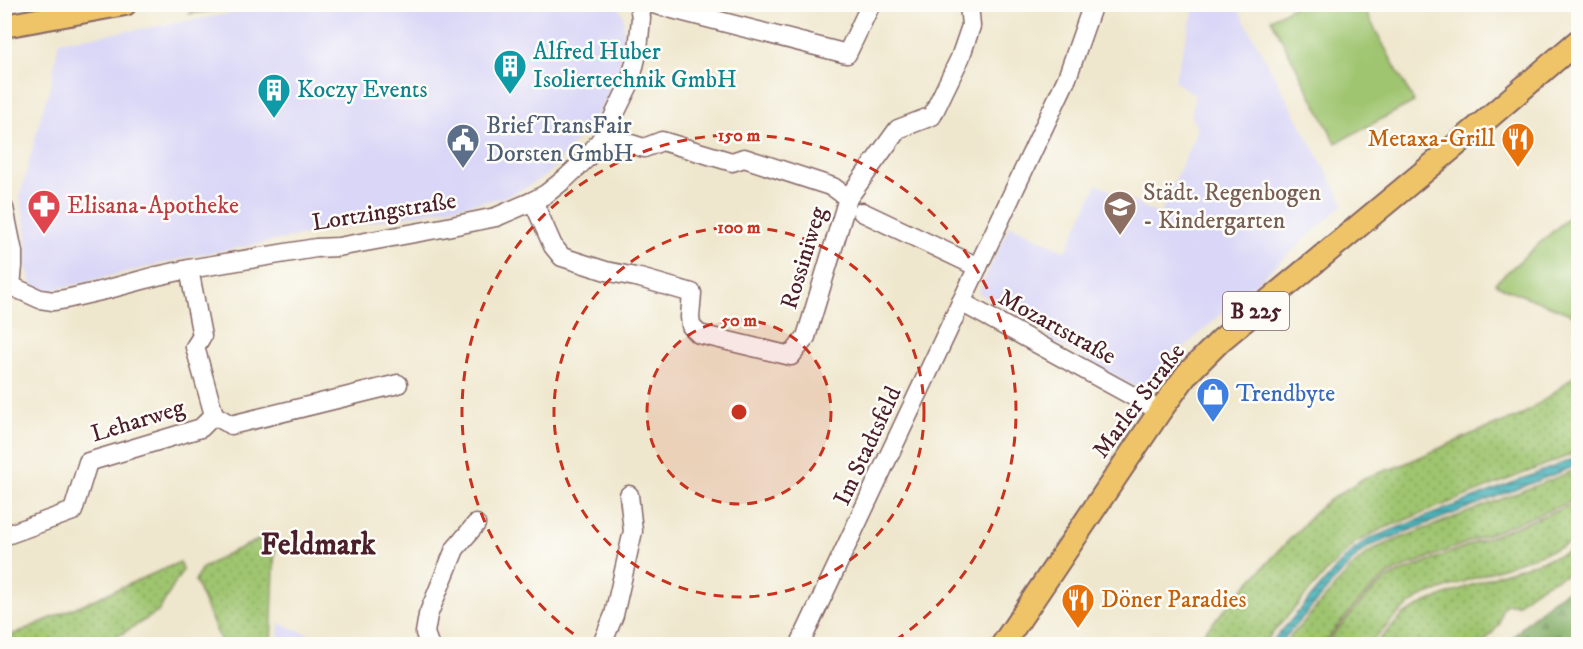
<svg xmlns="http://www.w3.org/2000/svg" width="1583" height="649" font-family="'IM FELL DW Pica',serif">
<defs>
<pattern id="grass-dots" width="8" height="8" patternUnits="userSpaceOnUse" patternTransform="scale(1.5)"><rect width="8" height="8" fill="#9fc570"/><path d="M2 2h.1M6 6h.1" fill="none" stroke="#849f5c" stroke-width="1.8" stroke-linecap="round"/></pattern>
<pattern id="forest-firs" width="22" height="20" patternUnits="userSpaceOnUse" patternTransform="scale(1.5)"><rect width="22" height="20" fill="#7faa62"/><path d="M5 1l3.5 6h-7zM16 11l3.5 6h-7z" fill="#6a8a51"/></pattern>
<pattern id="water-rules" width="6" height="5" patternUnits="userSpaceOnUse" patternTransform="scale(1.5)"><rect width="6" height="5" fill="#46b5bc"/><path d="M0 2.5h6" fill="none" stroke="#3c9399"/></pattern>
</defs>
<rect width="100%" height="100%" fill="#fdfcf7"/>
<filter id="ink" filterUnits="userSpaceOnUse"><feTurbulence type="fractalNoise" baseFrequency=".0167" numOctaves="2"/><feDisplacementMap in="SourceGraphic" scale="12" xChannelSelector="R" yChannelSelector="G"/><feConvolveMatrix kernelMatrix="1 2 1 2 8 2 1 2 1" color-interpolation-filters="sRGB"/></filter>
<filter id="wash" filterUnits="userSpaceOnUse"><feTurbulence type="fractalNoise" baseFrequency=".008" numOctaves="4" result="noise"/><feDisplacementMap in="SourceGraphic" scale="24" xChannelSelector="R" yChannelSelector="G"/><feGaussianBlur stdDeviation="1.35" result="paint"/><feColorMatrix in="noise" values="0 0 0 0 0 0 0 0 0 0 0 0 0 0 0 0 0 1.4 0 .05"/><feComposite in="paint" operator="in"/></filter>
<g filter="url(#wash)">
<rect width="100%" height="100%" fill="#efe7cd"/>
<g fill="#d9d6f7">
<polygon points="617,4 623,15 624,31 622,49 620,65 614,81 600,110 558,164 546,175 525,188 502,198 188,257 52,290 40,291 32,284 26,266 27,234 20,196 44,104 49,94 59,41 104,35 283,5"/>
<polygon points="1197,5 1236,5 1344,204 1188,344 1146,390 1135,387 1050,340 1041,327 978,293 1010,225 1066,251 1097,184 1160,215 1198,128 1191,118 1195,95 1174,81 1195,6"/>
<polygon points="279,623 334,644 278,644"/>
</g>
<g fill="url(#grass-dots)" stroke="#74724e" stroke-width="1.5">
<polygon points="196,4 245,4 245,5 189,14"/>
<polygon points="1578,373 1578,452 1380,530 1355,543 1330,568 1263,644 1194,644 1241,591 1322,505 1364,478 1402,465 1472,434 1520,416 1547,398"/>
<path d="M1578,469V499L1395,571C1366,589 1345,618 1323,644H1284L1353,566L1365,555L1376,548Z"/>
<path d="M1578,502V541L1421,597L1398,614L1370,644H1325C1347,620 1366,592 1394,575Z"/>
<polygon points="267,536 275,542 271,644 222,644 195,581 201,569 227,554"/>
<path d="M1578,548V570C1555,579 1537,586 1518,604H1507L1502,608L1499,625L1483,644H1375L1403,615L1427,602L1503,573L1557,556Z"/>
<polygon points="180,562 183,570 158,612 105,644 5,644 5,638"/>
</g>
<polygon fill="url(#forest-firs)" stroke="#646446" stroke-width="1.5" points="1578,584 1578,644 1515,644 1508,643 1526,623 1552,600"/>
<g fill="#9fc570" stroke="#74724e" stroke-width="1.5">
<polygon points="1298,4 1362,5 1414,102 1336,143 1271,19"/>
<polygon points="1578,209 1578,317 1501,287 1495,283"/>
</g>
<polygon fill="url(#water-rules)" stroke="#486a74" stroke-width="1.5" points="1578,457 1578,465 1370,546 1359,554 1345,569 1279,644 1270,644 1340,564 1355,549 1369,539"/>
</g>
<g filter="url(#ink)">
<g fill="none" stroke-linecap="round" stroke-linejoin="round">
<defs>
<g id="minor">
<polyline points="653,4 847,54 871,4"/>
<polyline points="605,134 612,138 644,148 662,141 732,162 744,158 833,187 848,198"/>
<polyline points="533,201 553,246 562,257 606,271 640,278 692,293 690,317 691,326 699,334 791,356 806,337 848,198 898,129 932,116 960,58 971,26 969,4"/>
<polyline points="4,208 13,252 13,266 11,286 4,291"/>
<polyline points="862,212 978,267"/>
<polyline points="11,286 40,299 53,301 66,299 105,290 157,276 189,269 316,248 338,247 442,228 496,217 533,201 546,194 566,178 587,158 605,134 630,83 638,50 641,18 639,4"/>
<polyline points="961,302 1160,411"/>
<polyline points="214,415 231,425 398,384"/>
<polyline points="4,536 73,511 88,462 201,428 214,415 195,347 202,336 189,269"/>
<polyline points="429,644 425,633 428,615 455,549 476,524"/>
<polyline points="602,644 614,615 633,531 629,495"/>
<polyline points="800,644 1067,78 1093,4"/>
</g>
<g id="major">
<polyline points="4,26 125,4"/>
<polyline points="1003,644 1160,411 1187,374 1221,340 1473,131 1578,41"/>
</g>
</defs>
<use href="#minor" stroke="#846564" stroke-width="21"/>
<use href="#major" stroke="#846564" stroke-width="26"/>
<use href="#minor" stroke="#fff" stroke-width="18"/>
<use href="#major" stroke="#efc469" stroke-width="22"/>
</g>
</g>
<circle cx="739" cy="412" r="92" fill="#c8321e" fill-opacity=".12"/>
<g fill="none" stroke="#c8321e" stroke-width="3" stroke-dasharray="10 8">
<circle cx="739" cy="412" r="92"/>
<circle cx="739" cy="412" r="185"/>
<path d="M588 644A277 277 0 1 1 890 644"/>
</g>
<defs>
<symbol id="building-pin" viewBox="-11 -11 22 30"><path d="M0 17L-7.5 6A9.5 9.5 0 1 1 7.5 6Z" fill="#0f9aa8" stroke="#fdfcf7"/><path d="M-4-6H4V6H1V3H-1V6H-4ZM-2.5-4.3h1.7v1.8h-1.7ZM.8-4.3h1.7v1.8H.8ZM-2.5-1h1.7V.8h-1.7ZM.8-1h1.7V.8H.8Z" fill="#fff"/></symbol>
<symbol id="restaurant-pin" viewBox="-11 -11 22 30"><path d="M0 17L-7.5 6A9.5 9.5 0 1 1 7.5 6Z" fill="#e8710a" stroke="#fdfcf7"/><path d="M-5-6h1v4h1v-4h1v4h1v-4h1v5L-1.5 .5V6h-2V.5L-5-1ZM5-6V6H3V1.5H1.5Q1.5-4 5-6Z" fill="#fff"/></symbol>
<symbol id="civic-pin" viewBox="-11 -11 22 30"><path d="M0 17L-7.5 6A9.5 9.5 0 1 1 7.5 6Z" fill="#5c6f8a" stroke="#fdfcf7"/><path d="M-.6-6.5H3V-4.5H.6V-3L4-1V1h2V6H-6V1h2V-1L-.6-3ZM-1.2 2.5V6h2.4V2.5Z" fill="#fff"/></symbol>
<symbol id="pharmacy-pin" viewBox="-11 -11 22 30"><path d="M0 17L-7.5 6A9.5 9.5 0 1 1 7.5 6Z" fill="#e0444e" stroke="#fdfcf7"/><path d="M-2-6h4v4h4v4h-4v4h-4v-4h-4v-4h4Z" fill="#fff"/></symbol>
<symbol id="school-pin" viewBox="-11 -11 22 30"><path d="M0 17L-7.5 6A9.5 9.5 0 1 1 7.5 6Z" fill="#8d6e63" stroke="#fdfcf7"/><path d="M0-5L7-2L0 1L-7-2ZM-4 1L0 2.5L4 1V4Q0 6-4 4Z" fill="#fff"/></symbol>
<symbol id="shop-pin" viewBox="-11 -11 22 30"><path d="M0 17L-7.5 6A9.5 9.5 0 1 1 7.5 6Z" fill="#3f7fe0" stroke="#fdfcf7"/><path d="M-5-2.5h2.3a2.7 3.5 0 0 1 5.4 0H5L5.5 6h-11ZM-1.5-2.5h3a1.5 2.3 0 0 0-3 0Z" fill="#fff"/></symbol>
</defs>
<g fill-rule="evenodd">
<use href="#building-pin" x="491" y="47" width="38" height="52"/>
<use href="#building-pin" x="255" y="71" width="38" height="52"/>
<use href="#restaurant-pin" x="1499" y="120" width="38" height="52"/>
<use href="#civic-pin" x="444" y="121" width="38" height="52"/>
<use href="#pharmacy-pin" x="25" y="187" width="38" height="52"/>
<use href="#school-pin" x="1101" y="188" width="38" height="52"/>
<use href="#shop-pin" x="1194" y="375" width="38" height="52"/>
<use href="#restaurant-pin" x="1059" y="581" width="38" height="52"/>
</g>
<g text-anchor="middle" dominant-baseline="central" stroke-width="5" stroke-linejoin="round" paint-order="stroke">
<rect fill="#fdfcf7" stroke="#806168" stroke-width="1.5" x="1223" y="292" width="66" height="38" rx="4.5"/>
<g font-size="22" font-weight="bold" fill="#4a1f2b">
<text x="1256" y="311">B 225</text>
</g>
<g font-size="24" fill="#0d838f" stroke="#fdfcf7" text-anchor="start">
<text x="533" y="52">Alfred Huber<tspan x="533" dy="28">Isoliertechnik GmbH</tspan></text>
<text x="297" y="90">Koczy Events</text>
</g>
<g font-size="24" fill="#4e5e75" stroke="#fdfcf7" text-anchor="start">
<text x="486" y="126">BriefTransFair<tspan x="486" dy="28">Dorsten GmbH</tspan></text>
</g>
<g font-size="24" fill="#c56008" stroke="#fdfcf7" text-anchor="end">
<text x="1495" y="139">Metaxa-Grill</text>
<text x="1101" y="600" text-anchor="start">Döner Paradies</text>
</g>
<g font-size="24" fill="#785e54" stroke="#fdfcf7" text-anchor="start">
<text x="1143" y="193">Städt. Regenbogen<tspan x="1143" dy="28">- Kindergarten</tspan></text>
</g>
<g font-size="24" fill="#be3a42" stroke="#fdfcf7" text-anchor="start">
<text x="67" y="206">Elisana-Apotheke</text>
</g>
<g font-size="24" fill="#4a1f2b" stroke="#fdfcf7">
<text transform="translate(384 212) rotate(-9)">Lortzingstraße</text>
<text transform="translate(804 258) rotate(-73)">Rossiniweg</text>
<text transform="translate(1057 327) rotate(29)">Mozartstraße</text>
<text transform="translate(1139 401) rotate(-53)">Marler Straße</text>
<text transform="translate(138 421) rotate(-17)">Leharweg</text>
<text transform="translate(868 446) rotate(-65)">Im Stadtsfeld</text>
</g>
<g font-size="24" fill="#366cbe" stroke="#fdfcf7" text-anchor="start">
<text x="1236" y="394">Trendbyte</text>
</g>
<g font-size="30" font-weight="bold" fill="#4a1f2b" stroke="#fdfcf7">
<text x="318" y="545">Feldmark</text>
</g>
</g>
<circle cx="739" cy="412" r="9" fill="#c8321e" stroke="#fdfcf7" stroke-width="3"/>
<g font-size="18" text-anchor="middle" font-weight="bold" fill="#c8321e" stroke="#fdfcf7" stroke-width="5" stroke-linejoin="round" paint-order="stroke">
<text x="739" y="141">150 m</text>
<text x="739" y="233">100 m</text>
<text x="739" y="326">50 m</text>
</g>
<rect width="1583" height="649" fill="none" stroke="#fdfcf7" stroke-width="24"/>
</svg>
